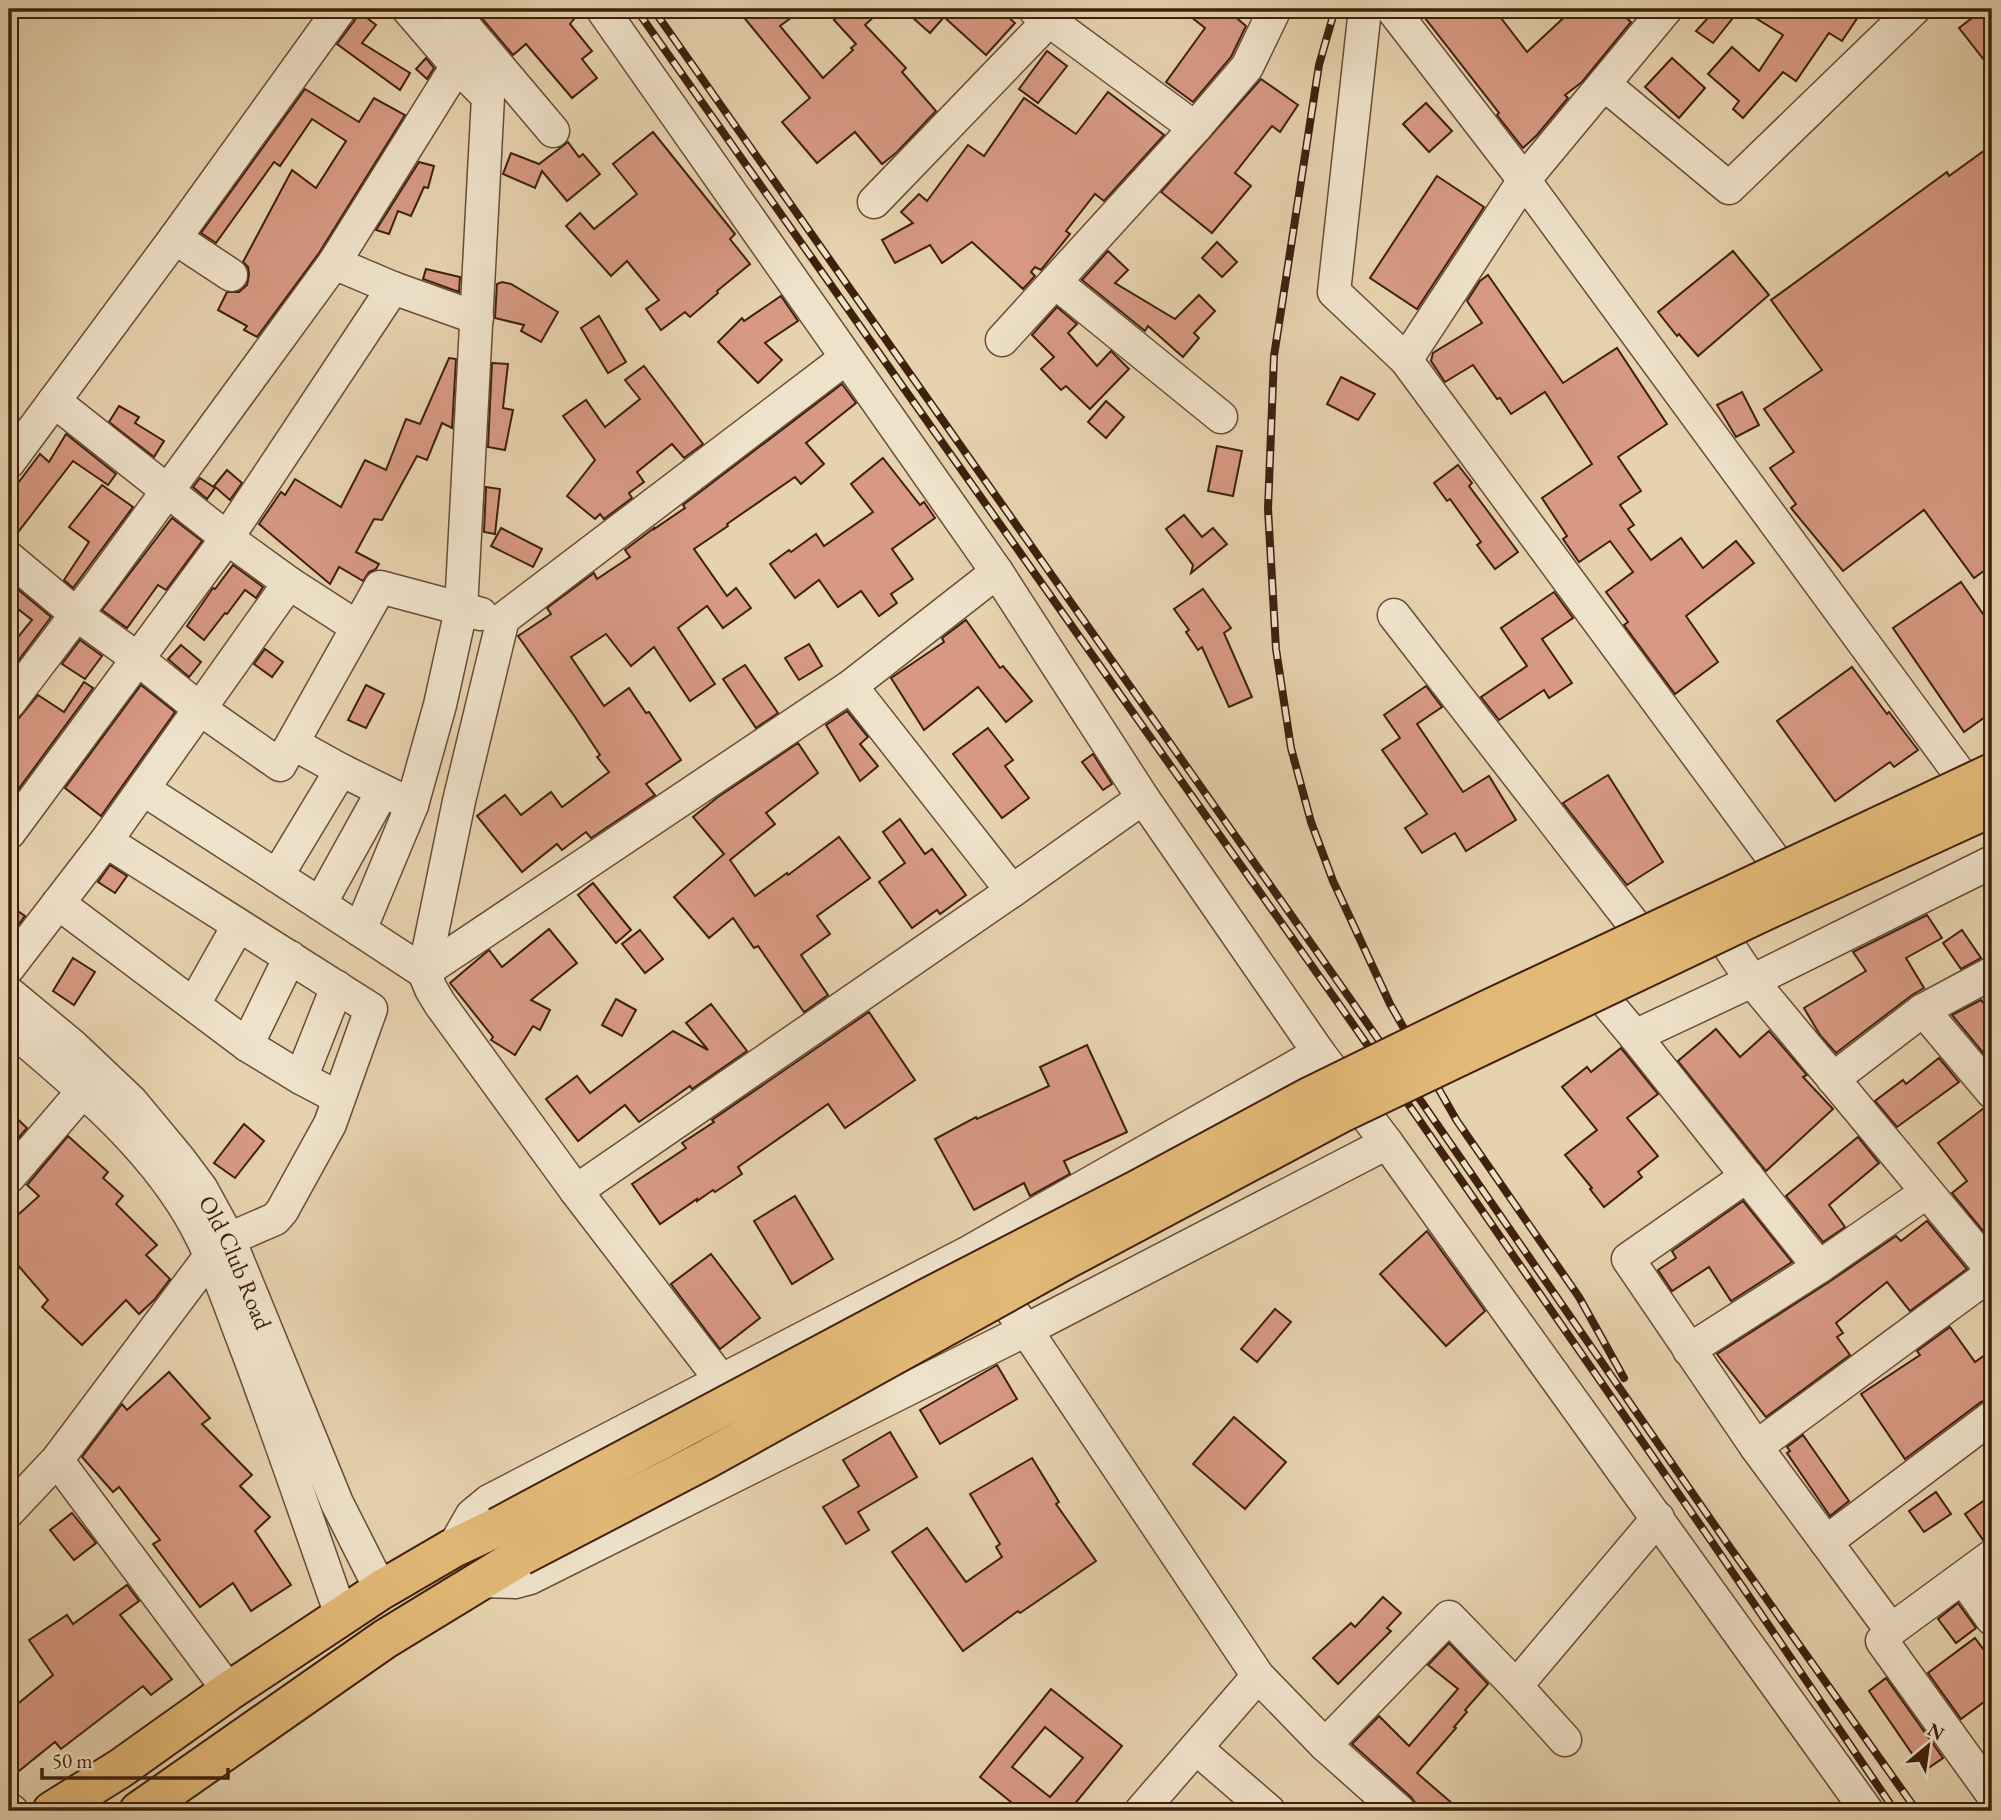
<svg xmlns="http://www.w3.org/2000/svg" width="2001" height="1820" font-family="'EB Garamond',serif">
<rect width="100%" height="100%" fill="#e6d2ae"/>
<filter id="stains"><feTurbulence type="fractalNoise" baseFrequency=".00286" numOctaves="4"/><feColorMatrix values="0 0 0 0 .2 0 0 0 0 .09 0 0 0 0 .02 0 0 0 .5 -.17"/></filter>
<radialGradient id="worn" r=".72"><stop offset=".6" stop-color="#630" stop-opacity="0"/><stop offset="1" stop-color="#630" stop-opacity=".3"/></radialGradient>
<g fill="#d79983" stroke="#3f200d" stroke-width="2" fill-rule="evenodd">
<polygon points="474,9 582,9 570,24 592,51 582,59 597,78 572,98 526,44 513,55"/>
<polygon points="737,9 803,9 780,26 823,78 853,50 851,48 856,44 834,20 846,9 882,9 865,25 906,68 902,72 936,111 897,152 882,164 855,132 817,163 782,122 810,98"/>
<polygon points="903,9 999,9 1015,23 986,55 944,17 930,33"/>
<polygon points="1181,9 1226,9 1246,26 1231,57 1193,102 1166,82 1205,28"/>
<polygon points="1418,9 1494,9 1527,52 1573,9 1616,9 1631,22 1582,82 1565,95 1568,98 1537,135 1523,148 1497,115 1499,113"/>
<polygon points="1716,9 1740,9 1713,43 1696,31"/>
<polygon points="1741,9 1845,9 1858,17 1842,41 1829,33 1796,81 1783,72 1743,118 1733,109 1739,101 1708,74 1732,47 1759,71 1783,35"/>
<polygon points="1984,9 1992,9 1992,70 1959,28"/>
<polygon points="358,11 376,25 362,43 410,73 400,90 337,44 355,20"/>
<polygon points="1047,51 1067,66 1038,103 1019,89"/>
<polygon points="426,58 434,68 427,79 416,69"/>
<polygon points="1672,58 1705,88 1679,118 1645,87"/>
<polygon points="1261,79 1298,105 1280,132 1272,126 1235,173 1251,186 1212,233 1161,192"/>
<polygon points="305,89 359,122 374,98 405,115 319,253 257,337 244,330 247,326 218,310 227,292 239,292 247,285 249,275 248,267 243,262 292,170 316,188 346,141 312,119 280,166 274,162 216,243 201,233"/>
<polygon points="1108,92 1164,135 1104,201 1095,194 1066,231 1070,234 1041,270 1035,267 1031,272 1035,276 1023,289 972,242 942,263 930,245 895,263 882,240 913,223 901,212 919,194 927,201 968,145 984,156 1024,98 1076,134"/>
<polygon points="1426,103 1452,131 1429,152 1403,124"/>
<polygon points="653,132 735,234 730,239 750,264 717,291 718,293 690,317 685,312 661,330 646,309 659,300 627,261 611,276 566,226 580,213 594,229 637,194 613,164"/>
<polygon points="568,142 579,157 583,154 600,174 567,201 542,171 535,188 503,174 511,153 539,164"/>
<polygon points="1992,145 1992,565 1974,578 1924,510 1843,571 1791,508 1796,504 1770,468 1794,452 1764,409 1822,370 1771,300 1947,172 1949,176"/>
<polygon points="419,162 434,166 428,188 424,187 411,216 398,211 389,234 376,230"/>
<polygon points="1437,176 1484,207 1417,309 1370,278"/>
<polygon points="1217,242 1237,262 1222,277 1202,258"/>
<polygon points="1108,251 1128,270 1115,283 1175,319 1199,295 1215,311 1194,333 1199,338 1183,357 1148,326 1145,331 1082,280"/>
<polygon points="1733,251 1769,295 1698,356 1679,334 1677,336 1658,312"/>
<polygon points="426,269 460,277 459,292 423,279"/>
<polygon points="1488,275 1563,383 1617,348 1667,424 1618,457 1641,491 1620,505 1634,525 1628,529 1651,560 1681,538 1703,568 1736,541 1754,563 1686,616 1718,662 1675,694 1624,625 1628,622 1606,592 1633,572 1610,541 1579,562 1563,539 1567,536 1542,498 1592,464 1545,392 1511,414 1500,398 1497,399 1473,365 1445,382 1431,361 1433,353 1482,323 1467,301 1480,281"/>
<polygon points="502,282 511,284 558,312 541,342 521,331 524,325 495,318 497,284"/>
<polygon points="781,296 798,321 765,343 782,360 758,383 718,342 742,318 744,321"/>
<polygon points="1057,307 1077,324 1068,333 1097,366 1111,351 1129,369 1090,409 1066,386 1061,390 1041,369 1054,357 1032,335"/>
<polygon points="599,316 626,362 608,373 581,328"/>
<polygon points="449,358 456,359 452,428 442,423 427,460 417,456 382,520 374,519 356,552 379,564 376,569 369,572 363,581 339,567 330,584 259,524 281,492 285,495 295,479 341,507 365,460 386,470 406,419 420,424"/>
<polygon points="492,363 508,364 503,408 513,410 505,450 488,447"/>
<polygon points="644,366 703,444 684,458 672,444 637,472 644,482 629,493 632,498 604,519 600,514 595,519 567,496 595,460 563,416 586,400 605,427 640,399 625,380"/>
<polygon points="1341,377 1375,394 1358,420 1327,404"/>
<polygon points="842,384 856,403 806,443 824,464 801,484 795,477 727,524 728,526 694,549 727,596 736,588 751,608 723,628 707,606 678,628 715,684 690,701 654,647 631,666 606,634 571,657 604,706 629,688 646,713 649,712 681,760 646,784 655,795 591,838 586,832 562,850 557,844 522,872 477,816 505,795 521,815 551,792 562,807 609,772 597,757 600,755 575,717 518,636 551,614 547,608 594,573 597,579 630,557 625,550 654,528 654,529 685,508 683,505"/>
<polygon points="1742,392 1759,425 1736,437 1717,405"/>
<polygon points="1106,401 1124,417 1106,438 1088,422"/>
<polygon points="119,406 139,417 135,423 164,441 154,457 109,422"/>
<polygon points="66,434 116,474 108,485 73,461 12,540 9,540 9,495 40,454 49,462"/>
<polygon points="1217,446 1242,451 1233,496 1208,491"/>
<polygon points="883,458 920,505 924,502 935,518 892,549 913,579 891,594 897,603 879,616 861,591 838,607 819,580 795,598 770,564 789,550 791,552 816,534 824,546 873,512 851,484"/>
<polygon points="1458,465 1472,483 1469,486 1518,552 1495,569 1477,545 1481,542 1450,499 1447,501 1434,483"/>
<polygon points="227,470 242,483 230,500 214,486"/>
<polygon points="200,478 215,488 207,499 193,487"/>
<polygon points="102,485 133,507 73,588 64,580 89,542 69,527"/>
<polygon points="486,487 500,489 495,534 484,532"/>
<polygon points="1184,515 1202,537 1213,528 1227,544 1191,573 1193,565 1166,529"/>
<polygon points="172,518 202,541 166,590 158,585 127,628 102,610"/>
<polygon points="501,528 542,549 533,567 491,546"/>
<polygon points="233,565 263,587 256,598 245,590 227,614 225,613 204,640 187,626 213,588 215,589"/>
<polygon points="9,582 51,617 9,673 9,648 32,620 9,602"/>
<polygon points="1961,582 1992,627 1992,712 1964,732 1893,628"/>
<polygon points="1203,589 1231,628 1224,633 1252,697 1229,707 1202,647 1198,650 1186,632 1189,630 1174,609"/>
<polygon points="1554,592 1573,618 1542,639 1572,683 1549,698 1544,690 1499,720 1481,697 1527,666 1501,628"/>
<polygon points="966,620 1000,668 1003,666 1032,701 1006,722 978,687 924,730 891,678 944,642 942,638"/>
<polygon points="80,640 102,656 85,679 62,664"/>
<polygon points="809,644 822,666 799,680 785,658"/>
<polygon points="181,645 201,662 189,677 168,659"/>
<polygon points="265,649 283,662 272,677 254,664"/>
<polygon points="745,665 778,713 756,728 723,679"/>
<polygon points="1852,667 1887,714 1889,712 1918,750 1894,767 1890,762 1835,801 1777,721"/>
<polygon points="84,682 93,688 9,802 9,730 38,695 64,712"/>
<polygon points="141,685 175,712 101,816 65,788"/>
<polygon points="366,685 384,694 366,728 348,720"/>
<polygon points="1426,686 1442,707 1417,724 1463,792 1489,776 1516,820 1466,851 1455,833 1422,853 1405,828 1427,814 1382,750 1400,738 1384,715"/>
<polygon points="847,711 868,737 860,744 878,766 860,781 826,725"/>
<polygon points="988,728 1013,760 1005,766 1029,798 1002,818 953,754"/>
<polygon points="798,743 818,773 766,813 775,824 730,860 755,896 787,873 788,875 839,837 870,878 817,916 830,934 801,955 828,995 804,1012 758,946 754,948 733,918 709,938 674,897 724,854 693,817 718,797"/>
<polygon points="1093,754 1112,784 1103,790 1082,762"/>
<polygon points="1608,775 1663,862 1627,885 1563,803"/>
<polygon points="900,819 925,854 932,849 966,895 940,914 937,910 912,928 879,882 905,863 883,832"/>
<polygon points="110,865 127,876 115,893 98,882"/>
<polygon points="593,883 631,930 616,943 578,895"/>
<polygon points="9,905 25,916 9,937"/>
<polygon points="1927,915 1942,938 1906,958 1924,988 1912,995 1836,1053 1820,1035 1804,1008 1866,971 1853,952"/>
<polygon points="549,929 577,963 531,1000 550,1010 540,1030 533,1026 515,1055 491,1040 493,1037 450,983 489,950 502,967"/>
<polygon points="640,930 663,959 645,973 622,944"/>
<polygon points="1962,930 1981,958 1961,969 1943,943"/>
<polygon points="73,958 95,972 74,1005 53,991"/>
<polygon points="616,999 636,1010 622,1036 602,1025"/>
<polygon points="1981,1000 1992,1013 1992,1058 1989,1060 1952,1015"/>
<polygon points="711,1004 747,1051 692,1089 690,1086 639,1122 625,1105 578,1141 546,1099 577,1076 590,1093 673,1031 708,1050 686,1023"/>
<polygon points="869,1012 915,1080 845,1128 828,1104 738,1167 742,1174 715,1192 713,1190 697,1201 697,1199 660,1224 632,1184 686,1148 682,1143 714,1122 712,1120"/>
<polygon points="1716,1029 1740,1057 1769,1031 1807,1075 1803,1077 1833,1109 1766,1171 1678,1061"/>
<polygon points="1087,1045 1127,1132 1064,1161 1070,1174 1030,1196 1024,1183 974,1210 935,1139 976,1117 977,1119 1049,1086 1040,1067"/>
<polygon points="1621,1048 1658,1094 1627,1118 1658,1156 1638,1172 1642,1177 1604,1207 1590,1189 1592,1188 1565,1155 1597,1130 1562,1087 1587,1067 1591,1072"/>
<polygon points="1939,1058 1959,1082 1897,1127 1875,1101 1903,1080 1906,1084"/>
<polygon points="1984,1108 1992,1110 1992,1242 1952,1193 1967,1181 1938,1143"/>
<polygon points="9,1111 27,1128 9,1149"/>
<polygon points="244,1124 264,1141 235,1178 214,1163"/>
<polygon points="68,1136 108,1172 103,1178 123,1196 116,1204 157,1245 146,1255 170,1279 154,1300 139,1314 126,1300 82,1345 42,1307 48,1300 9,1255 9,1223 39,1196 27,1185"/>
<polygon points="1858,1137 1879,1163 1829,1205 1845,1227 1823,1242 1786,1196"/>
<polygon points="795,1196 833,1259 792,1284 754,1221"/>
<polygon points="1743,1201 1792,1262 1731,1301 1709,1267 1672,1291 1658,1270 1676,1258 1672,1251"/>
<polygon points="1927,1221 1967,1269 1910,1311 1887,1282 1836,1323 1843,1333 1837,1337 1850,1355 1766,1417 1717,1354 1829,1282 1896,1236 1901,1241"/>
<polygon points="1427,1231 1485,1311 1446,1346 1380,1274"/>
<polygon points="711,1254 760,1318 720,1349 671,1284"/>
<polygon points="1275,1309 1291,1322 1257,1362 1241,1349"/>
<polygon points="1950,1327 1975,1362 1992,1350 1992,1399 1981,1402 1905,1459 1861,1394 1920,1355 1917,1351"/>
<polygon points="997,1365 1017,1399 940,1444 920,1410"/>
<polygon points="169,1372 210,1418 202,1424 252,1475 240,1486 270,1517 255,1531 291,1585 251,1611 233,1583 200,1607 153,1544 160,1540 119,1487 113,1492 82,1457 122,1404 127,1410"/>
<polygon points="1234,1417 1286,1462 1245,1509 1193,1464"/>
<polygon points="890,1432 917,1477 858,1512 869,1530 846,1544 823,1507 859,1486 843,1460"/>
<polygon points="1803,1435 1849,1501 1830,1516 1787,1453 1790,1451 1787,1447"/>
<polygon points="1032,1458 1059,1502 1056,1504 1096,1561 1020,1613 1018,1611 963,1651 892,1552 927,1528 966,1582 1002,1557 996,1547 1000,1544 970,1494"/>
<polygon points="1936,1492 1951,1514 1924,1532 1909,1511"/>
<polygon points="1992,1495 1992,1538 1983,1540 1965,1514"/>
<polygon points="72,1513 96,1543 74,1560 50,1530"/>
<polygon points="127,1585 139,1601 120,1615 172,1679 151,1695 143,1686 61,1749 55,1742 9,1779 9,1711 53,1675 29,1640 67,1615 73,1624"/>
<polygon points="1383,1597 1401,1613 1387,1628 1391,1631 1338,1684 1313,1658 1351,1623 1355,1627"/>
<polygon points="1958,1603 1976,1628 1956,1643 1938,1619"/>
<polygon points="1975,1638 1992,1661 1992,1696 1961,1719 1928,1673"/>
<polygon points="1449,1643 1488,1684 1465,1710 1467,1712 1454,1727 1456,1728 1417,1773 1461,1811 1421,1811 1411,1797 1352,1744 1379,1716 1409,1746 1458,1689 1428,1665"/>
<polygon points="1886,1678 1943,1758 1924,1771 1869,1691"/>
<path d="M1051,1689L1122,1746L1069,1811H1022L980,1777ZM1045,1727L1083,1758L1050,1797L1012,1767Z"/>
</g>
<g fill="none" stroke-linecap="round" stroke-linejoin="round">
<defs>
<g id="minor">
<polyline points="450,9 553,131"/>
<polyline points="602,9 997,572 1143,798 1319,1053 1387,1143 1867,1811"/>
<polyline points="1365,9 1334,292 1406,360 1776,862"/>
<polyline points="1392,9 1524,180 1959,773"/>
<polyline points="1035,10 1195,128"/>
<polyline points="1604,84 1729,188 1914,9"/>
<polyline points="874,202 1060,9"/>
<polyline points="175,238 231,275"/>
<polyline points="1055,282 1221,417"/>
<polyline points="393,288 477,318"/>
<polyline points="1002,340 1195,128 1247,67 1275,9"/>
<polyline points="1406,360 1524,180 1666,9"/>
<polyline points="54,401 227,538 289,583"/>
<polyline points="9,462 175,238 340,9"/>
<polyline points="9,558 76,614 138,659 200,709 280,765 380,587 481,614"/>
<polyline points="1394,615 1635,926"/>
<polyline points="851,686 1012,891"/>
<polyline points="9,703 98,586 334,263 457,66"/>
<polyline points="294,744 341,770 412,805"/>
<polyline points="143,789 360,930 412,805 440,705 461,610 488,97 457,66 408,9"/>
<polyline points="9,833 227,538 393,288 334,263"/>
<polyline points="106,841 371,1009 330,1124 282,1211 275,1219 229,1239"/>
<polyline points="277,876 341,770"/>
<polyline points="58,903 247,1045 301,1078 339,1098"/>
<polyline points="320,904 382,792"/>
<polyline points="1706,912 1752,981 1992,1270"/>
<polyline points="360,930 424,972 851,686 997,572"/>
<polyline points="9,967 106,841 289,583 357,627"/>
<polyline points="1583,974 1635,1036 1819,1267"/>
<path id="s1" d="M9,993L73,1046L131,1101L180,1160L201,1188L229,1239L337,1503L381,1590"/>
<polyline points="194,1004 238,926"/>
<polyline points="1923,1010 1992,1092"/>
<path d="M9,1027C75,1083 144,1139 189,1214C214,1256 229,1304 247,1350C280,1438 310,1527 341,1615"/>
<polyline points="1635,1036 1752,981 1992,862"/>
<polyline points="247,1045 290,957"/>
<polyline points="301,1078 337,987"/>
<polyline points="1833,1079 1923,1010 1992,973"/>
<polyline points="1747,1176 1628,1259 1756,1447 1992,1273"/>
<polyline points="9,1177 84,1090"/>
<polyline points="576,1191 1012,891 1143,798"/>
<polyline points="987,1276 1026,1330 1258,1676 1325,1745 1399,1811"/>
<polyline points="1689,1350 1819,1267 1927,1192"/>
<polyline points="721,1380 576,1191 440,1004 431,989 424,972 459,801 503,619 846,358"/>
<polyline points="1756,1447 1891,1630"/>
<polyline points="57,1460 229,1691"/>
<polyline points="9,1511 57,1460 211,1255"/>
<polyline points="1826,1542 1992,1417"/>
<polyline points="453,1548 472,1515 489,1501 969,1252 1319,1053"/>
<polyline points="1992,1556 1891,1630 1882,1641 1992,1794"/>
<polyline points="1963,1578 1992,1619"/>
<polyline points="477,1581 515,1582 530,1578 1026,1330 1387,1143"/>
<polyline points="1516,1686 1658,1518"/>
<polyline points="1325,1745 1449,1617 1516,1686 1565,1740"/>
<polyline points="1196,1748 1269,1811"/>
<polyline points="9,1809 12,1811"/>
<polyline points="1141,1811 1258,1676"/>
</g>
<g id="major">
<polyline points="52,1811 121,1768 229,1691 381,1590 453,1548 498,1527"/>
<polyline points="139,1811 385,1639 521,1556"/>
</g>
</defs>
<use href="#minor" stroke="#694c35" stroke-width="35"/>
<use href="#major" stroke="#3f200d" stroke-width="42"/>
<use href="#minor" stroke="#efe2ca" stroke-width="32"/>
<use href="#major" stroke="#e3b977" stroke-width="38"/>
<defs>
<g id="rail">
<polyline points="636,9 1343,1010 1714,1545 1895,1811"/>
<polyline points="653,9 1351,1000 1729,1546 1917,1811"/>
<polyline points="1335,9 1319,65 1274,356 1268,509 1276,649 1291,748 1311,822 1333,881 1390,1004 1457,1121 1579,1297 1624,1378"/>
</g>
</defs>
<use href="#rail" stroke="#3f200d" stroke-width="8"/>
<use href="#rail" stroke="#efe2ca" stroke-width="5" stroke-dasharray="16" stroke-linecap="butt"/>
<defs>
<g id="major-bridge">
<polyline points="498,1527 927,1298 1137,1190 1311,1096 1487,1010 1992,773"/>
<polyline points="521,1556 705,1460 1067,1259 1343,1112 1760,913 1992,807"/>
</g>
</defs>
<use href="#major-bridge" stroke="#3f200d" stroke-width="42" stroke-linecap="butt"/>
<use href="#major-bridge" stroke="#e3b977" stroke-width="38"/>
</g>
<g text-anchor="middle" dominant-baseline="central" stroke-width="5" stroke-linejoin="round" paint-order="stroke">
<g font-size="24" fill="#3f200d" stroke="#efe2ca">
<text stroke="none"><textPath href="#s1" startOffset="357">Old Club Road</textPath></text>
</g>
</g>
<rect width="2001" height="1820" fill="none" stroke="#e6d2ae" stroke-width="35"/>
<rect x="10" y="10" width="1980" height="1799" fill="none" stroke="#3f200d" stroke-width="3.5"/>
<rect x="18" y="18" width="1966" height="1785" fill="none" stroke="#3f200d" stroke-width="2"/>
<g transform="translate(1928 1746) rotate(29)" stroke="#efe2ca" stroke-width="5" paint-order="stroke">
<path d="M0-5L12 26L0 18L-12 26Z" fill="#3f200d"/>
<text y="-10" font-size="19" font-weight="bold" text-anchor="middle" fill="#3f200d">N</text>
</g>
<path d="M42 1768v10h186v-10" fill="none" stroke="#3f200d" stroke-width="3.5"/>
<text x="52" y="1768" font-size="21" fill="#3f200d" stroke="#efe2ca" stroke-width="5" paint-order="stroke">50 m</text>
<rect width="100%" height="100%" filter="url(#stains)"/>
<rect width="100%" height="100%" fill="url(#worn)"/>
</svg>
